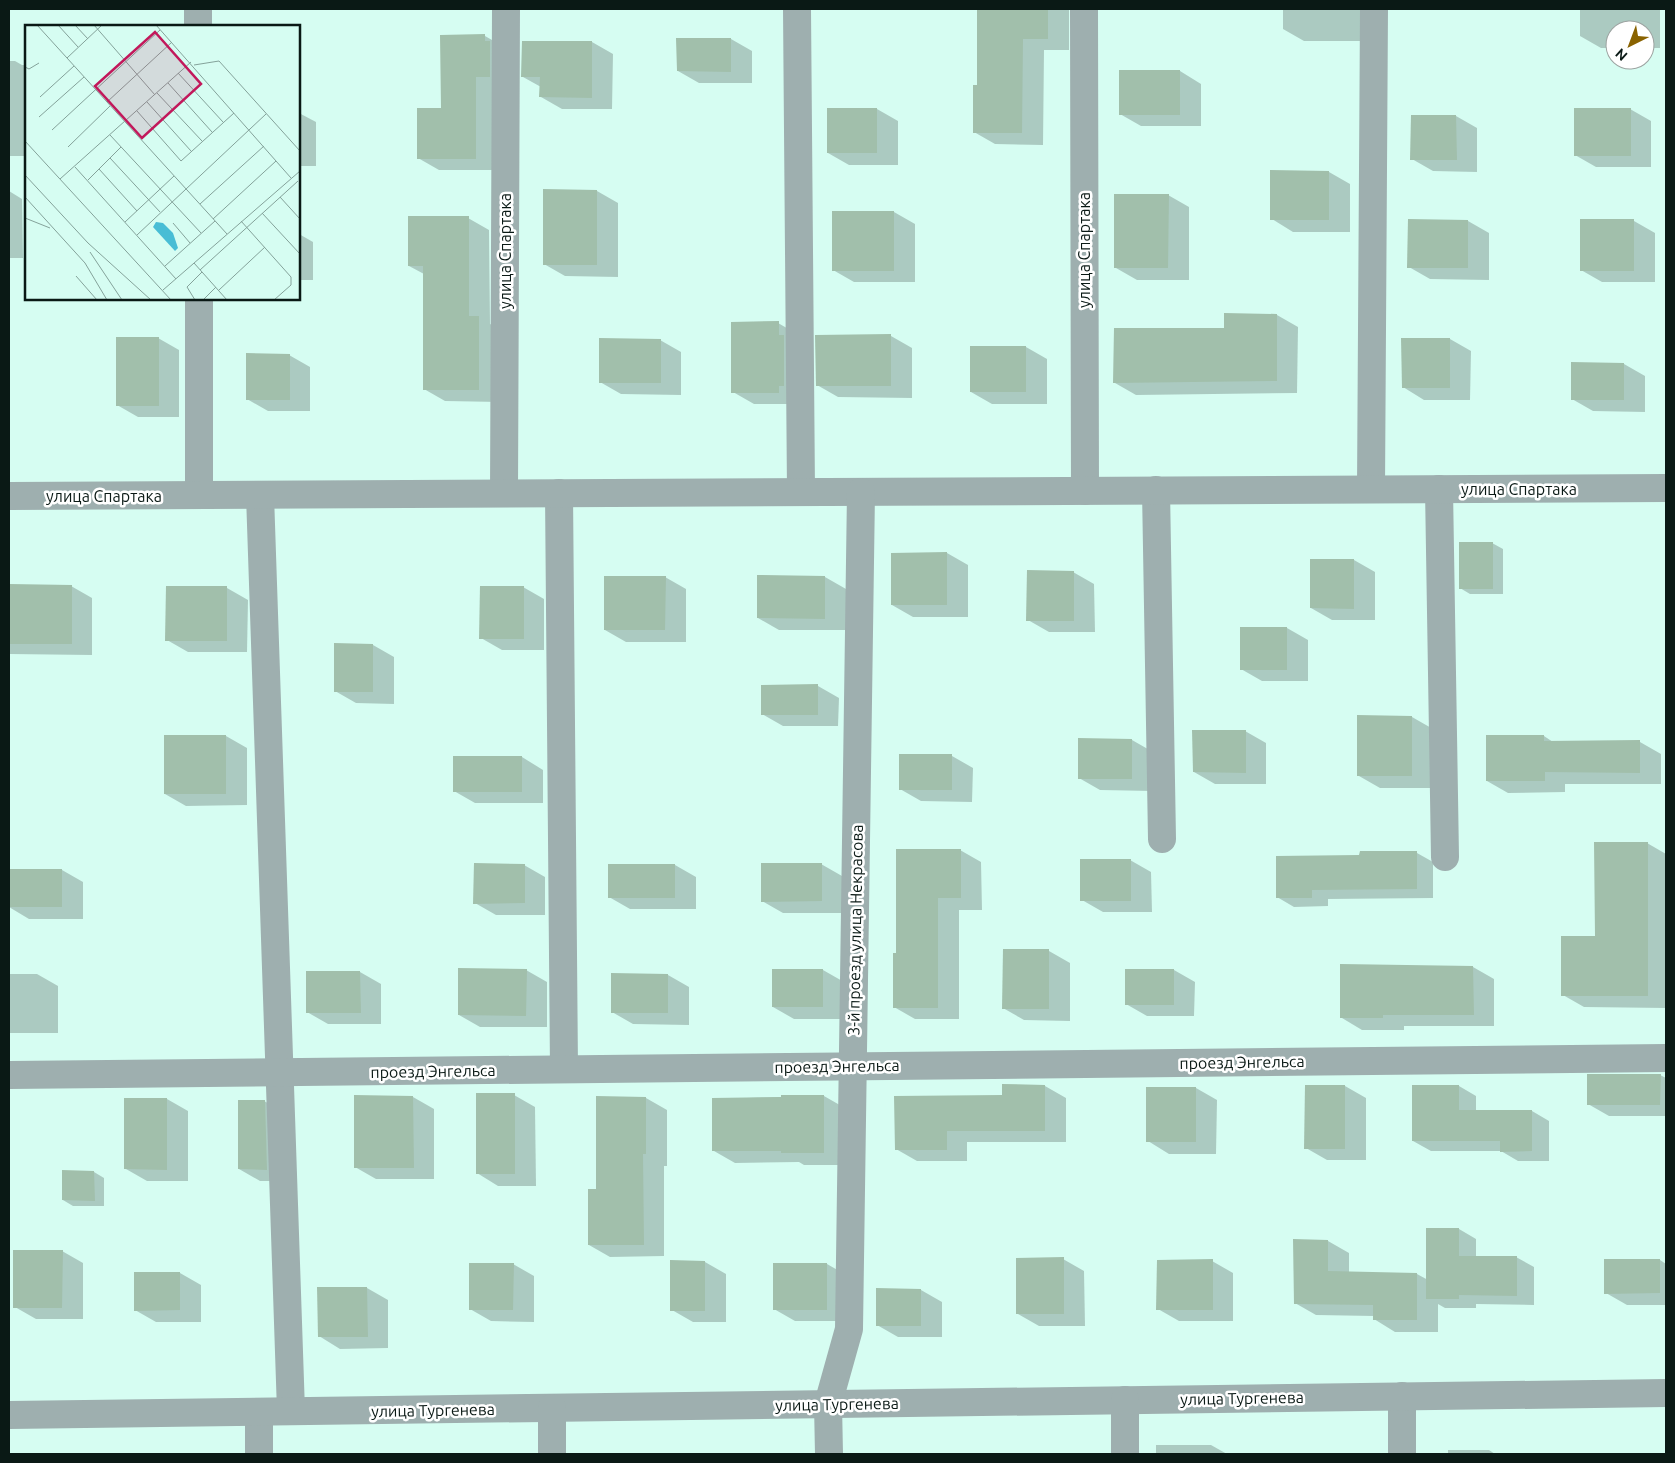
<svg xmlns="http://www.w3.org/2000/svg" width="1675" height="1463" font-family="Ubuntu,sans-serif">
<rect width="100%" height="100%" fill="#d6fdf2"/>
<g fill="#0003">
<polygon points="979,9 1069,9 1069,50 1044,50 1043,145 995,144 974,132 979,87"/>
<polygon points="1283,9 1361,9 1361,41 1304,41 1283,29"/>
<polygon points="1580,9 1660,9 1660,48 1645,48 1645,30 1615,30 1615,48 1601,48 1580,36"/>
<polygon points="485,36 506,48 497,170 439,170 418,158 442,109"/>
<polygon points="731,39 752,51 752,83 699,83 678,71"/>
<polygon points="592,42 613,54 612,109 562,109 541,97 541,87 523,77"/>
<polygon points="9,61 15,61 22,65 26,65 26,156 9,156"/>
<polygon points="1180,71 1201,84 1201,126 1141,126 1120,114"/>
<polygon points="877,109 898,121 898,165 849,165 828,153"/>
<polygon points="1630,109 1651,121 1651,167 1596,167 1575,155"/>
<polygon points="299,113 316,122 316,166 299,166"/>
<polygon points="1412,116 1456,116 1477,128 1477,172 1433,171 1412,159"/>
<polygon points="1329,172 1350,184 1350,232 1293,232 1272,219"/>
<polygon points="9,191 22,199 23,258 9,258"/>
<polygon points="597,191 618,203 618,277 565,276 544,264"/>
<polygon points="1168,195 1189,207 1189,280 1137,280 1116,268"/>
<polygon points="894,212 915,224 915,282 854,282 833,270"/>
<polygon points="468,218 489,230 490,324 500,329 500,402 445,401 424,389 424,274 409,266"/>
<polygon points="1581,220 1634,221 1655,233 1655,282 1602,282 1581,270"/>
<polygon points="1468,221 1489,233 1489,280 1430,279 1409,267"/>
<polygon points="299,234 313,242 313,280 299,280"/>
<polygon points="1277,315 1298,327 1297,393 1136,395 1115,383 1226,330"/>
<polygon points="778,323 799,335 800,404 754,404 733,392"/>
<polygon points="891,336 912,348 912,398 838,397 817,385"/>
<polygon points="158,338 179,350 179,417 138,417 117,405"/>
<polygon points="1450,339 1471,351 1470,400 1424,400 1403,387"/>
<polygon points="660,340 681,352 681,395 621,394 600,382"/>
<polygon points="1026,347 1047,359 1047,404 992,404 971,392"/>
<polygon points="289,355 310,367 310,411 268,411 247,399"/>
<polygon points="1624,364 1645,376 1645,412 1593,411 1572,399"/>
<polygon points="1492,543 1503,549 1503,594 1470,594 1460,588"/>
<polygon points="947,553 968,565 968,617 913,617 892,605 892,554"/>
<polygon points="1354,560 1375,572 1375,620 1332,620 1311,608"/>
<polygon points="1073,572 1094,584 1095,632 1049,632 1028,620"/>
<polygon points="665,577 686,589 686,642 626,642 605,630"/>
<polygon points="825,577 846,589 846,630 779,630 758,618"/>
<polygon points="9,586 71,586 92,598 92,655 9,654"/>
<polygon points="523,587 544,599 544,650 502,650 481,638"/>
<polygon points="227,588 248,600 247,652 188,652 167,640"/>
<polygon points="1287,628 1308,640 1308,681 1262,681 1241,669"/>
<polygon points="335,645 373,645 394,657 394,704 356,703 335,691"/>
<polygon points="818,686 839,698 838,726 783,726 762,714"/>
<polygon points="1412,717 1433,729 1432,788 1380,788 1359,776"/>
<polygon points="1245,731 1266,743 1266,784 1215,784 1194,772"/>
<polygon points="226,736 247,748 247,805 186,806 165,794"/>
<polygon points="1544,736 1553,742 1640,742 1661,754 1661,784 1565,784 1565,792 1508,793 1487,781"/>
<polygon points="1132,740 1153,752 1153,791 1100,790 1079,778"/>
<polygon points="952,756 973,768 972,802 921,801 900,789"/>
<polygon points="522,757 543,770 543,803 475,803 454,791"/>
<polygon points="1647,843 1666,854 1666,1008 1584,1007 1563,995"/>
<polygon points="960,850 981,862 982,910 959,910 959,1019 915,1019 894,1007 897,954"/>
<polygon points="1417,853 1433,862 1433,898 1328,899 1328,906 1294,907 1277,897 1361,857"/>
<polygon points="1130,860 1151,872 1152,912 1103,912 1082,900"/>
<polygon points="821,864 842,876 842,913 783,913 762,901"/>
<polygon points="524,865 545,877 545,915 496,915 475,903"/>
<polygon points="675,865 696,877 696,909 630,909 609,897"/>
<polygon points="9,870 62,870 83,882 83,919 29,919 9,907"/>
<polygon points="1049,951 1070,963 1070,1021 1024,1020 1003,1008"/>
<polygon points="1341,965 1473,967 1494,979 1494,1026 1404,1026 1404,1030 1362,1030 1342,1018"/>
<polygon points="526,970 547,982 547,1027 480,1027 459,1015"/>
<polygon points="823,970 844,982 844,1019 794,1019 773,1007"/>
<polygon points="1174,970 1195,982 1194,1016 1147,1016 1126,1004"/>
<polygon points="307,972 360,972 381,984 381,1024 328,1024 307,1012"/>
<polygon points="9,974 37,974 58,986 58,1033 9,1033"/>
<polygon points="668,975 689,987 689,1025 633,1024 612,1012"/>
<polygon points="1660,1075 1666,1078 1666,1116 1609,1116 1588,1104"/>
<polygon points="1045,1086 1066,1098 1066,1142 967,1142 967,1161 917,1161 896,1149 1003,1096"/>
<polygon points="1345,1086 1366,1098 1366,1160 1327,1160 1306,1148"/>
<polygon points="1459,1086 1476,1096 1476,1111 1532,1111 1549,1121 1549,1161 1518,1161 1501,1151 1431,1151 1413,1141"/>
<polygon points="1196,1088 1217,1100 1216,1154 1169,1154 1148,1141"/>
<polygon points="514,1095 535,1107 536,1186 498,1186 477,1173"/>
<polygon points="824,1096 845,1108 845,1165 804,1165 799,1162 735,1163 714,1151 713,1099"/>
<polygon points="413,1097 434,1109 434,1179 376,1179 355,1167"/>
<polygon points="646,1098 667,1110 667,1166 664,1166 664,1256 610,1257 589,1245 597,1191"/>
<polygon points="167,1099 188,1111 188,1181 147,1181 126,1169"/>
<polygon points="264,1101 286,1113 288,1181 260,1181 239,1169"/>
<polygon points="63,1172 94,1172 104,1178 104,1206 73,1206 63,1200"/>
<polygon points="1459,1229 1476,1239 1476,1258 1516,1257 1534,1267 1534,1305 1476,1304 1476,1308 1445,1308 1438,1304 1438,1332 1395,1332 1374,1319 1374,1316 1316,1315 1295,1303 1328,1241 1349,1253 1349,1273 1417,1274 1428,1280"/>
<polygon points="62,1251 83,1263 83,1319 36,1319 15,1307"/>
<polygon points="1063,1259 1084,1271 1085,1326 1039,1326 1018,1314"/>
<polygon points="1660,1260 1666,1264 1666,1305 1627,1305 1606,1293"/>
<polygon points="1212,1261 1233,1273 1233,1321 1179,1321 1158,1309"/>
<polygon points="705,1262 726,1274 726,1322 693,1322 672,1310"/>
<polygon points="513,1264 534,1276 534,1322 491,1321 470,1309"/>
<polygon points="827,1264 848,1276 847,1321 795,1321 774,1309"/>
<polygon points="180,1273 201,1285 201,1322 156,1322 135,1310"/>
<polygon points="367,1288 388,1300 388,1348 340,1349 319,1336"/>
<polygon points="921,1290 942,1302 942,1337 898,1337 877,1325"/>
<polygon points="1156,1445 1211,1445 1227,1454 1156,1454"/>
<polygon points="1448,1450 1489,1450 1495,1454 1448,1454"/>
<polygon points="21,1453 69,1454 70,1454 21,1454"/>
<polygon points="586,1453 658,1453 660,1454 586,1454"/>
</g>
<g fill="#a1bfab">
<polygon points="977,9 1048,9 1048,39 1023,39 1022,133 973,133 973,85 977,85"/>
<polygon points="485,34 485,41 490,41 490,77 476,77 476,159 417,159 417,108 441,108 440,35"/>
<polygon points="676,38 731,38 731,72 677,71"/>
<polygon points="522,41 592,41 592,98 539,97 540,77 521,77"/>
<rect x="1119" y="70" width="61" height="45"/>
<rect x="827" y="108" width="50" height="45"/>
<rect x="1574" y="108" width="57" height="48"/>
<polygon points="1411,115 1456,115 1457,160 1410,160"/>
<polygon points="1270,170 1329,171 1329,220 1270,220"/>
<polygon points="543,189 597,190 597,265 543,265"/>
<polygon points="1114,194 1169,194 1168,268 1114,268"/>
<rect x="832" y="211" width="62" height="60"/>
<polygon points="408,216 469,216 469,316 479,316 479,390 423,390 423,266 408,266"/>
<polygon points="1408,219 1468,220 1468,268 1407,268"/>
<rect x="1580" y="219" width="54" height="52"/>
<polygon points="1224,313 1277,314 1277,381 1113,383 1114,328 1224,328"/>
<polygon points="779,321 779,335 784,335 784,386 779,386 779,393 731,393 731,322"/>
<polygon points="891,334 891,386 816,386 815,335"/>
<rect x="116" y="337" width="43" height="69"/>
<polygon points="599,338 661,339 661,383 599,383"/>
<polygon points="1401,338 1450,338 1450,388 1402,388"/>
<rect x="970" y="346" width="56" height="46"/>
<polygon points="246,353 290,354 290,400 246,400"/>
<polygon points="1571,362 1624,363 1624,400 1571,400"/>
<rect x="1459" y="542" width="34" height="47"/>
<polygon points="947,552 947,605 891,605 891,553"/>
<polygon points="1310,559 1354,559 1354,609 1310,608"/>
<polygon points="1027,570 1074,571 1074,621 1026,621"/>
<polygon points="757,575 825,576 825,619 757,618"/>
<polygon points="604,576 666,576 665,630 604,630"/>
<polygon points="9,584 72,585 72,644 9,644"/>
<polygon points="166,586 227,586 227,641 165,641"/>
<polygon points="480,586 524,586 524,639 479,639"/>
<rect x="1240" y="627" width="47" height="43"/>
<polygon points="334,643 373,644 373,692 334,692"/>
<polygon points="818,684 818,715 761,715 761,685"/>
<polygon points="1357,715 1412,716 1412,776 1357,776"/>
<polygon points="1192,730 1246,730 1246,773 1193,772"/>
<rect x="164" y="735" width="62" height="59"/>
<polygon points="1486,735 1544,735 1544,741 1640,740 1640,773 1545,772 1545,781 1486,781"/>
<polygon points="1078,738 1132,739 1132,779 1078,779"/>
<rect x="899" y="754" width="53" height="36"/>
<rect x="453" y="756" width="69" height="36"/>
<polygon points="1594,842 1648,842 1648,996 1561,996 1561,936 1595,936"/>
<polygon points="896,849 961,849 961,898 938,898 938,1008 893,1008 893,953 896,953"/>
<polygon points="1360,851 1417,851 1417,889 1312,890 1312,898 1276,898 1276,856 1359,855"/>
<rect x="1080" y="859" width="51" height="42"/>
<polygon points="474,863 525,864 525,903 473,904"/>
<polygon points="761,863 822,863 822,901 761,902"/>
<rect x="608" y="864" width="67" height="34"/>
<rect x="9" y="869" width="53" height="38"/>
<polygon points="1003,949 1049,949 1049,1009 1002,1009"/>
<polygon points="1340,964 1473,966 1474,1015 1383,1015 1383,1018 1340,1018"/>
<polygon points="458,968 527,969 526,1016 458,1015"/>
<rect x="772" y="969" width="51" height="38"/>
<rect x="1125" y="969" width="49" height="36"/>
<polygon points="306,971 360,971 361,1013 306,1013"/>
<polygon points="611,973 668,974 668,1013 611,1013"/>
<polygon points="1587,1074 1661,1074 1660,1105 1587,1105"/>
<polygon points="1002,1084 1045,1085 1045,1131 947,1131 947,1150 895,1150 894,1096 1002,1095"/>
<polygon points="1305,1085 1345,1085 1345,1149 1304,1149"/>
<polygon points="1412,1085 1459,1085 1459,1110 1532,1110 1532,1151 1500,1152 1500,1141 1412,1141"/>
<rect x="1146" y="1087" width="50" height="55"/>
<rect x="476" y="1093" width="39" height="81"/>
<polygon points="354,1095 413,1096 414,1168 354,1168"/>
<polygon points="781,1095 824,1095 824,1153 781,1153 781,1151 712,1151 712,1098 781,1097"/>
<polygon points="596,1096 646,1097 646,1154 643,1154 644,1245 588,1245 588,1189 596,1189"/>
<polygon points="124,1098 167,1098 167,1170 124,1169"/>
<polygon points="238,1100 265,1100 267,1170 238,1169"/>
<polygon points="62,1170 94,1171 95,1201 62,1200"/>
<polygon points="1426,1228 1459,1228 1459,1256 1517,1256 1517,1296 1459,1295 1459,1299 1426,1299"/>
<polygon points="1293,1239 1328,1240 1328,1271 1417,1273 1417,1320 1373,1320 1373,1305 1294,1304"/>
<polygon points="13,1250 63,1250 62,1308 13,1308"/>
<polygon points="1064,1257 1064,1314 1016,1314 1016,1258"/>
<polygon points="1213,1259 1213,1310 1156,1310 1157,1260"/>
<polygon points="1604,1259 1660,1259 1660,1293 1604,1294"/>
<polygon points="670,1260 705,1261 705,1311 670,1311"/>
<polygon points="469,1263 514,1263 513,1310 469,1310"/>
<rect x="773" y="1263" width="54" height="47"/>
<polygon points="134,1272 180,1272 180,1310 134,1311"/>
<polygon points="317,1287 367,1287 368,1337 318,1337"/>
<polygon points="876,1288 921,1289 921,1326 876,1326"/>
</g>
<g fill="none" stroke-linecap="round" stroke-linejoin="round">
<g stroke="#9eafaf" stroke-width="28">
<polyline points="198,9 198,26"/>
<polyline points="797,9 801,492"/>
<polyline points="1084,9 1085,491"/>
<polyline points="199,299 199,495"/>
<polyline points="1371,489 1374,9"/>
<polyline points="1439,489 1445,857"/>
<polyline points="1156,490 1162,839"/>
<polyline points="504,493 506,9"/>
<polyline points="559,493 564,1069"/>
<polyline points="260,495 291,1411"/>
<polyline points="9,496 1666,488"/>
<polyline points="9,1075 1666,1058"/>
<polyline points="1402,1396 1402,1454"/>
<polyline points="259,1412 259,1454"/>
<polyline points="9,1415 1666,1393"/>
<polyline points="552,1454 552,1408"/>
<polyline points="829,1454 828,1404 849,1329 861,492"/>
<polyline points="1125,1454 1125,1400"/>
</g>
</g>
<g text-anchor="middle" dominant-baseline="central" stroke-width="5" stroke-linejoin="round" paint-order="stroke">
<g font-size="16" fill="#0a1915" stroke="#fff">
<text transform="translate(1084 250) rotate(-90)">улица Спартака</text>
<text transform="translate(505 251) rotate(-90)">улица Спартака</text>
<text x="1519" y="489">улица Спартака</text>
<text x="104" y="496">улица Спартака</text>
<text transform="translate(855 930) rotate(-89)">3-й проезд улица Некрасова</text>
<text transform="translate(1242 1062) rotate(-1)">проезд Энгельса</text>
<text transform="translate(837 1066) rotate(-1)">проезд Энгельса</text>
<text transform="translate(433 1071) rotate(-1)">проезд Энгельса</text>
<text transform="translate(1242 1398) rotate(-1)">улица Тургенева</text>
<text transform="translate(837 1404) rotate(-1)">улица Тургенева</text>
<text transform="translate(433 1410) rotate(-1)">улица Тургенева</text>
</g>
</g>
<g transform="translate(25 25)">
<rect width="275" height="275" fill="#d6fdf2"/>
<path d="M131,197L138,198L148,208L153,223L150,226L128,202Z" fill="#48bdd5"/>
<path fill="none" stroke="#84a29a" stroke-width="1" d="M12,0L202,209M33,0L53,22M50,0L63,14M69,0L130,70M131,0L266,153M42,33L77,0M169,40L194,36L275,126M0,42L4,44L14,38M153,48L198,97M143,58L187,107M132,68L177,116M15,72L49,41M82,77L147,17M122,77L166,126M112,86L156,136L209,88M14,92L59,52M27,105L135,5M85,110L176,208M0,116L146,275M43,122L85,81M85,133L135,187M50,142L151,254M74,144L112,186M0,150L63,218L126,275M35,154L166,37M63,155L96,122M0,172L60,238L82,275M255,172L275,194M175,179L239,121M237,188L275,229M0,193L25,203M188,194L251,136M216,196L266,252V260L249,275M100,197L149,151M148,198L165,218M112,210L241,89M65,227L97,275M169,238L202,275M140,241L190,196M175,245L273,156M51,251L72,275M138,265L275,146M194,265L240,222M170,275L162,262L177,247M178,275L191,262"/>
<path fill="#c2185b" fill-opacity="0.15" stroke="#c2185b" stroke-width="2.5" d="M130,7L176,59L117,113L70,61Z"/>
<rect width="275" height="275" fill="none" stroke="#0a1915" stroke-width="2.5"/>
</g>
<rect width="1675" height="1463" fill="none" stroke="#0a1915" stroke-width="20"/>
<g transform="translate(1630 45) rotate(222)"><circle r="24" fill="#ffffff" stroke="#9da3a1"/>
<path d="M0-4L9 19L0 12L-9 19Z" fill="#896200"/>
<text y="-8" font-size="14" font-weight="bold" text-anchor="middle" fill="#0a1915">N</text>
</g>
</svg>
